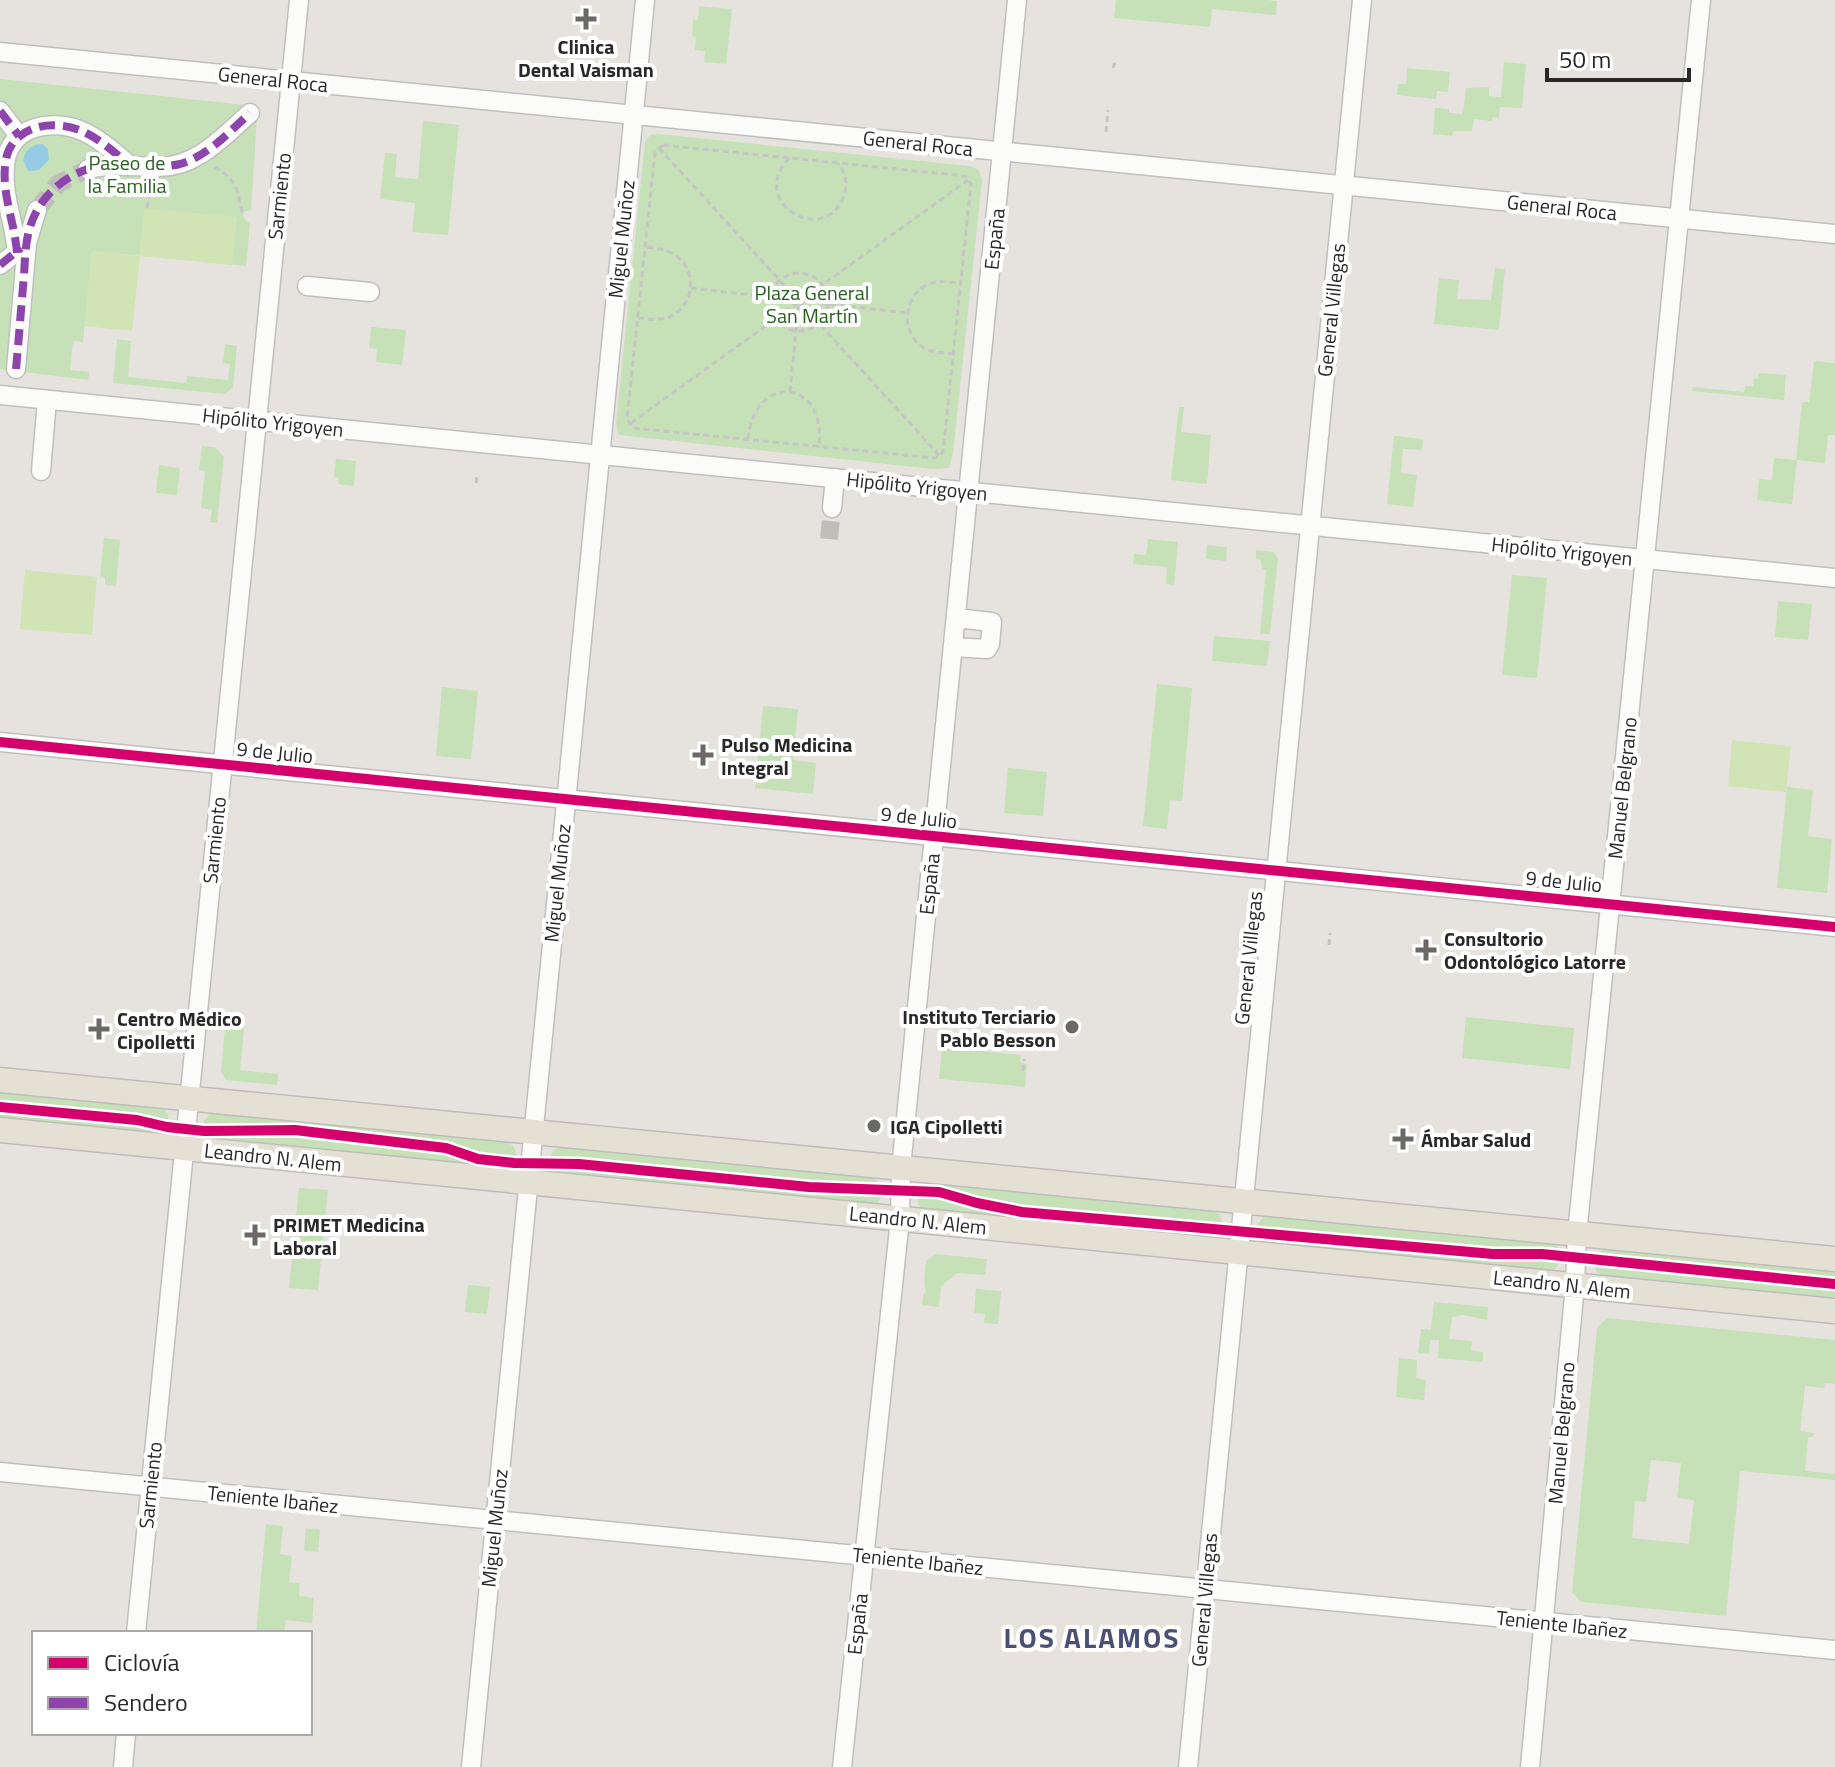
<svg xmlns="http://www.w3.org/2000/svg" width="1835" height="1767" font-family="'Titillium Web',sans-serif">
<rect width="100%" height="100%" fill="#e6e3de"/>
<g fill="#c6e0b8" fill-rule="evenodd">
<polygon points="1116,0 1267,0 1277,1 1276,15 1212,9 1210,27 1114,18"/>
<polygon points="699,6 732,9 726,64 704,62 705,51 695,50 696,37 692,36 693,20 698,20"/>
<polygon points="1504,62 1526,64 1522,108 1500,107 1499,118 1493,117 1492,121 1474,119 1472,131 1453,131 1452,136 1433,134 1435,108 1449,109 1449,113 1463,114 1466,88 1489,87 1489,96 1501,97"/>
<polygon points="1407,68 1450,72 1448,92 1437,91 1436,99 1397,95 1398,84 1406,84"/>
<polygon points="0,79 246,105 257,118 251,210 244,212 243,217 250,224 246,266 92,251 83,342 73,341 70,370 89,372 88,380 0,369"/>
<polygon points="423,121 459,125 448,235 412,232 415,203 380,199 385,153 397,154 395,177 418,179"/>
<polygon points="658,134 970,166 979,170 982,180 953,453 949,468 933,469 619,435 616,424 645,142 650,135"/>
<polygon points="1495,268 1505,269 1499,330 1434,324 1439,278 1459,280 1457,299 1491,300"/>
<polygon points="371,327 406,330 402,365 376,362 377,349 369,348"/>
<polygon points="117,339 131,341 128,377 186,383 187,376 228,380 230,364 223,363 225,344 237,346 233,387 225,394 113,383"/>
<polygon points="1814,361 1835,363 1835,435 1828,435 1825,463 1797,460 1792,504 1757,500 1759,479 1772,480 1774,458 1796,460 1802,402 1809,402"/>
<polygon points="1759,373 1786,375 1784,400 1692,391 1693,387 1744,392 1745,386 1753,386 1754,378 1758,379"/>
<polygon points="1179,407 1184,407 1181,432 1211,435 1207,484 1171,480"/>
<polygon points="1394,436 1423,439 1422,450 1403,449 1401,473 1417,475 1413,507 1387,504"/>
<polygon points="202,446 215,447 224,457 217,523 210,522 212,510 201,508 205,471 199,470"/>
<polygon points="336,459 356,461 354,486 338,484 339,478 334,477"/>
<polygon points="159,465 180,468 177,495 156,493"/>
<polygon points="104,538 120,540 116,586 105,585 105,578 100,577"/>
<polygon points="1148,539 1178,542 1174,585 1166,584 1167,567 1133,564 1134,554 1146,555"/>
<polygon points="1207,545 1227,547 1226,561 1206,559"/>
<polygon points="1256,550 1273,552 1278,558 1270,634 1260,634 1266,570 1262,569 1261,560 1256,559"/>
<polygon points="1512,575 1547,578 1537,678 1502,675"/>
<polygon points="1778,601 1812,604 1808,640 1775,637"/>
<polygon points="1214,636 1270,641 1267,666 1212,661"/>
<polygon points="1157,684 1192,688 1182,801 1170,800 1167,829 1143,826"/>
<polygon points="442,687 478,691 471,759 436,756"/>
<polygon points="763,706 798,709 793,760 816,763 813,794 755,788"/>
<polygon points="1008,768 1047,772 1043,816 1004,813"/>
<polygon points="1787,787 1813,790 1808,836 1832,839 1827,893 1777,888"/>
<polygon points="226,1017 245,1019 240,1070 278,1074 277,1085 226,1080 221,1072"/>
<polygon points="1466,1017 1574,1028 1570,1069 1462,1058"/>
<polygon points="942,1047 1021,1055 1020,1063 1027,1064 1025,1087 939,1079"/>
<polygon points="0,1089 162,1107 168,1115 169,1124 159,1135 0,1121"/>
<path d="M212,1111L505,1140L514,1147C519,1158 514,1165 504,1170L212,1140L206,1136L202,1124Z"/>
<path d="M563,1146L872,1177L881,1184L883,1194L876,1206L553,1173C545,1162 549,1150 563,1146Z"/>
<path d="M932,1183L1211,1210L1220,1215L1223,1226L1217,1237L1211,1240L923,1211C913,1199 918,1187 932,1183Z"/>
<polygon points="299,1188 328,1190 318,1290 289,1288"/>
<path d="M1265,1215L1549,1242L1558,1247C1564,1258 1560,1265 1551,1272L1263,1244L1256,1236V1226Z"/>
<path d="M1611,1248L1835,1270V1301L1601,1276C1593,1269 1593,1260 1600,1251Z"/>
<polygon points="935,1254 987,1259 985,1275 957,1273 941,1286 939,1307 922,1305 923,1295 926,1292 924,1283 926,1261"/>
<polygon points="468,1285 490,1287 487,1314 465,1312"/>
<polygon points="976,1289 1001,1291 998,1324 984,1323 985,1314 974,1313"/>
<polygon points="1434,1302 1488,1307 1487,1320 1463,1315 1452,1317 1449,1339 1472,1341 1471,1350 1483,1352 1483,1362 1438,1358 1439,1340 1430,1340 1429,1354 1418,1353 1421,1329 1431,1330"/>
<path d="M1607,1318L1835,1340V1384L1825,1383L1824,1388L1805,1386L1800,1431L1814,1433L1813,1437H1808L1805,1471L1835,1474V1480L1740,1471L1726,1616L1581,1602L1572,1592L1597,1328ZM1651,1460L1681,1463L1677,1498L1694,1500L1689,1544L1632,1538L1635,1501L1646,1502Z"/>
<polygon points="1399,1358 1417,1360 1416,1378 1426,1380 1424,1400 1396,1397"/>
<polygon points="266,1524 283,1526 280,1554 292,1556 289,1582 300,1583 299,1596 314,1598 312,1623 286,1620 284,1633 256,1633"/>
<polygon points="306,1528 320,1530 318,1552 304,1550"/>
</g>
<g fill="#d0e4b6">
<polygon points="144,208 237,217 232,265 140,256 132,331 84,326 92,251 139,256"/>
<polygon points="25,570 97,577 92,635 20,629"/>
<polygon points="1732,740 1791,746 1786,792 1728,786"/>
</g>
<path fill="#95cbe4" d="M43,144L48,149L49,160L39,170L28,171L23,160C25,150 32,144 43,144Z"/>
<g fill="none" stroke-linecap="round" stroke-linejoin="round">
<g stroke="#c0beba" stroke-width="18" stroke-dasharray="18 9" stroke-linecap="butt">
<polyline points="37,210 58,184 88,169"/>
<polyline points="829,539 832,508"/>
</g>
<defs>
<g id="minor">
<polyline points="0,52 1835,234"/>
<polyline points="0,111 19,136"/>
<path d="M88,169C113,163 133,167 158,167C197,167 223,137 250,113"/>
<path d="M17,253C15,224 2,195 5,166C8,126 51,118 82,131C100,139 114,152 128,164"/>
<polyline points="0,265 25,245"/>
<polyline points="307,286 370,292"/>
<polyline points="16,369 27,243 37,210"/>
<polyline points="0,395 1835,578"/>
<polyline points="41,471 47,400"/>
<polyline points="832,508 835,478"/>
<polyline points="953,647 987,649 990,644 992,622 956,618"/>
<polyline points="0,742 1835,927"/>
<polyline points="0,1472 1835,1650"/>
<polyline points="136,1633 299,0"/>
<polyline points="123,1767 126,1733"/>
<polyline points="471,1767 645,0"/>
<polyline points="842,1767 900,1219 901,1168 1017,0"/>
<polyline points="1188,1767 1362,0"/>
<polyline points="1530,1767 1575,1285 1577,1234 1701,0"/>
</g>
<g id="major">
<polyline points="0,1080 1835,1259"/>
<polyline points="0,1130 1835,1311"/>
</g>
</defs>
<use href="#minor" stroke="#c0bfbf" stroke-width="21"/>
<use href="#major" stroke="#bfbdbc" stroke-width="27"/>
<g stroke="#c6c5c5" stroke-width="3" stroke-dasharray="6 4" stroke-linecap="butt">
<polyline points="1113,68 1114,64 1119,65"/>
<polyline points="1106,132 1108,110"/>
<polygon points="663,145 965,176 971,184 943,452 935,458 633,428 627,419 655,152"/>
<polyline points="659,148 939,455"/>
<path d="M789,158C747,202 823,247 843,198C848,186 846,173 838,163"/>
<path d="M214,167C241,182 236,192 243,215"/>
<polyline points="147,208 151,185"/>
<circle cx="799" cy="302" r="29"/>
<polyline points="691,288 907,313"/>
<path d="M638,318C648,319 659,321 669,317C695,306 698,271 675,255C667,249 655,248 645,247"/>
<path d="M954,354C945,353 936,353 928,350C900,338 901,296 929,284C939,280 950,282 960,283"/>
<polyline points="790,392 799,300"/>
<polyline points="631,423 968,180"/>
<path d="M748,439C754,372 827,378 819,446"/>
<polyline points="476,483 477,473"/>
<polyline points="1329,945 1330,933"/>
<polyline points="1023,1071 1024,1059"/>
</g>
<use href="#minor" stroke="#fbfbfa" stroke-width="18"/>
<use href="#major" stroke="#e4e1d4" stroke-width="24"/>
<g stroke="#8e44ad" stroke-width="8" stroke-dasharray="16 8" stroke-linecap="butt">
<polyline points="0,111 19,136"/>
<path d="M17,253C15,224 2,195 5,166C8,126 51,118 82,131C100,139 114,152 128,164"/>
<polyline points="0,265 21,248"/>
<path d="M16,369C19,338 21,307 24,276C25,260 25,243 30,227C42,188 79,164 119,164C140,163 159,169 180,164C208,156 229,132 250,113"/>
</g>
<defs>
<g id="cycleway">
<polyline points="0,742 1835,927"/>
<polyline points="0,1107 137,1120 167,1127 204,1131 295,1130 446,1148 478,1159 514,1163 579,1164 809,1187 939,1192 977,1203 1022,1212 1493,1254 1542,1254 1835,1284"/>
</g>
</defs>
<use href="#cycleway" stroke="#fff" stroke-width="15"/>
<use href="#cycleway" stroke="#d6006c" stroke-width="10"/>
</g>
<g fill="#6a6968" stroke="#fff" stroke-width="3">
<path d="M582 7h8v8h8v8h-8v8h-8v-8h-8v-8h8z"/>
<path d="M699 743h8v8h8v8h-8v8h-8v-8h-8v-8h8z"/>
<path d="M1422 938h8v8h8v8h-8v8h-8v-8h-8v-8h8z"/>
<circle cx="1072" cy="1027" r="8"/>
<path d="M95 1017h8v8h8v8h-8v8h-8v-8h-8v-8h8z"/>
<circle cx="874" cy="1126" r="8"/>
<path d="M1399 1127h8v8h8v8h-8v8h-8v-8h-8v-8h8z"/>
<path d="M251 1223h8v8h8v8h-8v8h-8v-8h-8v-8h8z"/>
</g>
<g text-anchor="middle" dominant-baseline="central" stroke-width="8" stroke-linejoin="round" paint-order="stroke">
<g font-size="20" font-weight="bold" fill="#282828" stroke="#fff" text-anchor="start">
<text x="586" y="46" text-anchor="middle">Clinica<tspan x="586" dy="23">Dental Vaisman</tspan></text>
<text x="721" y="744">Pulso Medicina<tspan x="721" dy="23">Integral</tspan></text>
<text x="1444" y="938">Consultorio<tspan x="1444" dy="23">Odontológico Latorre</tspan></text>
<text x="1056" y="1016" text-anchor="end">Instituto Terciario<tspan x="1056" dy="23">Pablo Besson</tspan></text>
<text x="117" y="1018">Centro Médico<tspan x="117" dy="23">Cipolletti</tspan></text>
<text x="890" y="1126">IGA Cipolletti</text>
<text x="1421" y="1139">Ámbar Salud</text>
<text x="273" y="1224">PRIMET Medicina<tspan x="273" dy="23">Laboral</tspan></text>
</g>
<g font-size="20" fill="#282828" stroke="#fff">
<text transform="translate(273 79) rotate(6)">General Roca</text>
<text transform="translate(918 143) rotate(6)">General Roca</text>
<text transform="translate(279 196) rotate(-84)">Sarmiento</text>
<text transform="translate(1562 207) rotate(6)">General Roca</text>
<text transform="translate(621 239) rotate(-84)">Miguel Muñoz</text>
<text transform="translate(994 239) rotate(-84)">España</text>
<text transform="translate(1331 310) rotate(-84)">General Villegas</text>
<text transform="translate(273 422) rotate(6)">Hipólito Yrigoyen</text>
<text transform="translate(917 486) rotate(6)">Hipólito Yrigoyen</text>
<text transform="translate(1562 551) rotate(6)">Hipólito Yrigoyen</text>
<text transform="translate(275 752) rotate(6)">9 de Julio</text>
<text transform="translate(1622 788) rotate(-84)">Manuel Belgrano</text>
<text transform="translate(919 817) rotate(6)">9 de Julio</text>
<text transform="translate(214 840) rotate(-84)">Sarmiento</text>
<text transform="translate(1564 881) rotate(6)">9 de Julio</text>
<text transform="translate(557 883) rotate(-84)">Miguel Muñoz</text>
<text transform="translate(929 884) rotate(-84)">España</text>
<text transform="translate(1248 958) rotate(-84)">General Villegas</text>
<text transform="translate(273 1157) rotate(6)">Leandro N. Alem</text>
<text transform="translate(918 1220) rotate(6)">Leandro N. Alem</text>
<text transform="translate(1562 1284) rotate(6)">Leandro N. Alem</text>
<text transform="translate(1561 1433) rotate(-85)">Manuel Belgrano</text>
<text transform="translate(150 1485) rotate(-84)">Sarmiento</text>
<text transform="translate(273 1499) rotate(6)">Teniente Ibañez</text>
<text transform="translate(494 1528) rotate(-84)">Miguel Muñoz</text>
<text transform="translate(918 1561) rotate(6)">Teniente Ibañez</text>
<text transform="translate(1204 1600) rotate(-85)">General Villegas</text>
<text transform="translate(857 1624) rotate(-84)">España</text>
<text transform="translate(1562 1624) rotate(6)">Teniente Ibañez</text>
</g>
<g font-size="20" fill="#27601d" stroke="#fff">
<text x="127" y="162">Paseo de<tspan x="127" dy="23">la Familia</tspan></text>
<text x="812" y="292">Plaza General<tspan x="812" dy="23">San Martín</tspan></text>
</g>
<g font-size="28" font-weight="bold" letter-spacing="2" fill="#4b5076" stroke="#fff">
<text x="1092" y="1637">LOS ALAMOS</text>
</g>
</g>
<rect x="32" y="1631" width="280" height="104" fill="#ffffff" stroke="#a9a9a9" stroke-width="2"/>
<rect x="48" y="1657" width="40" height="12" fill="#d6006c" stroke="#a9a9a9" stroke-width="2"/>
<text x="104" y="1671" font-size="24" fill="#282828">Ciclovía</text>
<rect x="48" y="1697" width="40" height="12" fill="#8e44ad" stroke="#a9a9a9" stroke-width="2"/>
<text x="104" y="1711" font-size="24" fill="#282828">Sendero</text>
<path d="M1547 68v12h142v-12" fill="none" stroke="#282828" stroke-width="4"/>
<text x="1559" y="68" font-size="24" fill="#282828" stroke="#ffffff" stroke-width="6" paint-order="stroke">50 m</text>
</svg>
